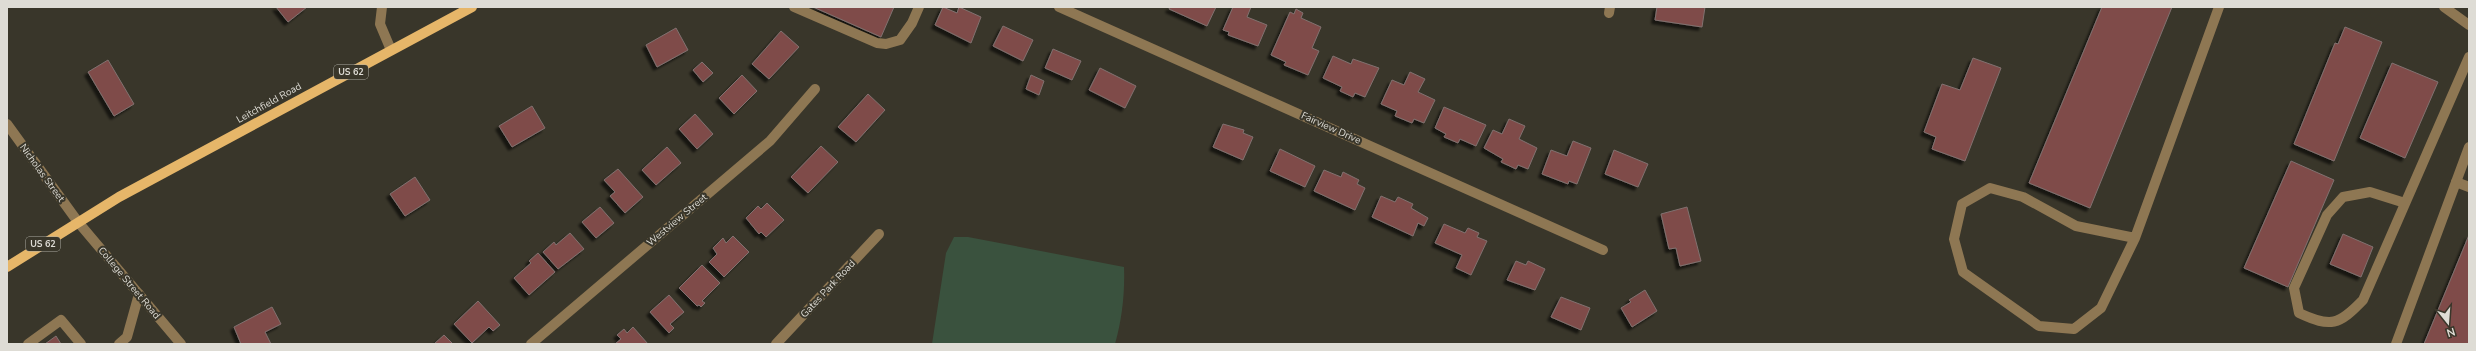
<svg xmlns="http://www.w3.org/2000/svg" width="2476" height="351" viewBox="0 0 2476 351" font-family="'Nunito Sans',sans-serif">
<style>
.green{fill:#3a523e}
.building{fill:#7f4c48;stroke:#817170;filter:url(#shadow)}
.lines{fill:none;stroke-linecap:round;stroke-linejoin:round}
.minor{stroke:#8e7753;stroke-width:10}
.major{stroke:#e6b669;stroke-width:10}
.labels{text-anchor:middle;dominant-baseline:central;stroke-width:4;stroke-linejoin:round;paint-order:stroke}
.shield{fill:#39362a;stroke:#acaaa2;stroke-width:1}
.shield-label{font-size:9px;font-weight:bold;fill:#dedcd5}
.street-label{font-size:10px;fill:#dedcd5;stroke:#39362a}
</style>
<defs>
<filter id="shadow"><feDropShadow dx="-3.5" dy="3.5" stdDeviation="1" flood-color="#0009"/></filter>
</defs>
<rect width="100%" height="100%" fill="#39362a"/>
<!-- green -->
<path class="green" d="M954 237H968L1124 267C1125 293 1122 319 1115 344H932L946 253Z"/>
<!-- building -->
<g class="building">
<path d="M276 7H307L288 22Z"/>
<path d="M813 7H894L881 37Z"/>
<path d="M943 7 957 13 959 7 981 17 971 43 935 25Z"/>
<path d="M1170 7H1216L1207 26 1169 9Z"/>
<path d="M1233 7H1251L1247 17 1267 25 1258 46 1228 35 1229 32 1223 30Z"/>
<path d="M1657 7H1705L1702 27 1655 20Z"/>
<path d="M2102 7H2172L2090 208 2029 183Z"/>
<path d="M1296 9 1303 13 1301 18 1321 27 1312 48 1319 51 1308 75 1284 65 1286 62 1271 55 1290 12 1294 14Z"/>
<path d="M1003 26 1033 40 1023 61 993 46Z"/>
<path d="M2345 27 2382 42 2334 161 2294 144 2335 43 2338 44Z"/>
<path d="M676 28 688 50 657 67 646 45Z"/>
<path d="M781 31 799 47 769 79 752 64Z"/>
<path d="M1053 49 1081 61 1072 80 1045 68Z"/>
<path d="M1333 56 1351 64 1353 59 1379 68 1365 97 1355 93 1353 97 1340 91 1342 87 1323 78Z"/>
<path d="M1973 58 2001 68 1965 161 1932 149 1936 137 1924 132 1942 84 1960 90Z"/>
<path d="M108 60 134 104 114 116 88 72Z"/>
<path d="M702 62 713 73 703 82 693 70Z"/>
<path d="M2392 63 2438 82 2405 158 2360 138Z"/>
<path d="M1100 68 1136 86 1125 108 1089 90Z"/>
<path d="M1410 72 1425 79 1418 92 1435 100 1424 123 1414 119 1412 123 1395 116 1397 111 1381 104 1392 80 1404 85Z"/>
<path d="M742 75 757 91 734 114 719 98Z"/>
<path d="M1031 75 1044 81 1039 95 1026 89Z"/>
<path d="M868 94 885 110 856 142 838 127Z"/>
<path d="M532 106 545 128 512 147 499 126Z"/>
<path d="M1444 107 1486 125 1476 146 1460 139 1458 143 1444 137 1446 134 1435 128Z"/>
<path d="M695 114 713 134 697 149 679 129Z"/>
<path d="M1509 119 1525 126 1519 139 1537 148 1528 169 1518 165 1516 169 1501 162 1503 159 1484 148 1493 130 1502 134Z"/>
<path d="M1223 124 1244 130 1243 133 1253 137 1243 160 1213 147Z"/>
<path d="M1573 141 1591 148 1577 184 1569 181 1568 184 1542 174 1551 150 1567 156Z"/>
<path d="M821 146 838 162 808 193 791 177Z"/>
<path d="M667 147 681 163 656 185 642 170Z"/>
<path d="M1280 149 1315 166 1305 187 1270 171Z"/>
<path d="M1614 150 1648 164 1638 187 1605 174Z"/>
<path d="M2291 161 2334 180 2288 287 2244 268Z"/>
<path d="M618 169 643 197 625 213 610 196 615 192 604 180Z"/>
<path d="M1324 170 1341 177 1343 172 1359 180 1357 184 1365 188 1355 210 1314 191Z"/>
<path d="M415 177 430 200 405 216 390 194Z"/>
<path d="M1381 196 1395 202 1398 197 1413 204 1411 208 1428 218 1424 226 1418 223 1413 236 1372 217Z"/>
<path d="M767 203 784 220 766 237 761 232 759 234 746 218 758 206 761 209Z"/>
<path d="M600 207 614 223 596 238 582 222Z"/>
<path d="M1687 207 1701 261 1680 266 1676 248 1669 249 1661 214Z"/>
<path d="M1444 224 1465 233 1468 228 1479 233 1477 237 1487 241 1471 275 1456 268 1462 255 1435 243Z"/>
<path d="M570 233 584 249 558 269 543 252 554 242 556 245Z"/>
<path d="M2343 234 2373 247 2361 277 2330 264Z"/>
<path d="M2469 235V344H2424Z"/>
<path d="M733 236 749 252 724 277 709 262 717 254 713 248 723 238 726 243Z"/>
<path d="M538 253 555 272 529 295 514 278 531 263 529 261Z"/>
<path d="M1516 261 1526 265 1528 261 1545 269 1535 290 1507 280Z"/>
<path d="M702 265 720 283 702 301 705 303 701 307 699 305 697 306 679 288Z"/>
<path d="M1645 290 1657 311 1632 327 1621 308 1631 302 1629 300Z"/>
<path d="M669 295 684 312 670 324 674 328 669 333 650 312Z"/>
<path d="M1561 297 1590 308 1581 330 1551 317Z"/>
<path d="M478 301 500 325 493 331 489 327 472 343 454 324Z"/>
<path d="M272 307 281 324 265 332 271 344H241L234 327Z"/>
<path d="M633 327 648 344H615L621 339 617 335 624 329 627 333Z"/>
<path d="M444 335 453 344H434Z"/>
<path d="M56 336 61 344H45Z"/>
</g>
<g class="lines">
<!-- minor -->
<g class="minor">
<path d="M382 7 380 24 391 50"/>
<path d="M794 7 877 43 886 44 900 40 912 23 919 7"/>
<path d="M1059 7 1603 250"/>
<path d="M2444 7 2469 25"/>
<path d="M1609 13 1610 7"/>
<path d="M7 124 78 222 181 344"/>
<path d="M2456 182 2469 187"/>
<path d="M2405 203 2370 192 2343 197 2327 215 2294 288 2299 313C2331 328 2339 325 2363 300L2469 57"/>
<path d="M2135 238 2076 226 2023 197 1990 188 1962 204 1954 239 1963 272 2039 326 2074 329 2101 308 2135 238 2219 7"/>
<path d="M28 344 61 320 81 344"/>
<path d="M119 344 127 337 139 294"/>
<path d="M531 344 770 141 815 89"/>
<path d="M776 344 879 234"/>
<path d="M2396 344 2469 147"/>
</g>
<!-- major -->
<path class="major" d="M7 267 119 197 472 7"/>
</g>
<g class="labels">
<!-- shield labels -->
<g class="shield">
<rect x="334" y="65" width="34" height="14" rx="3"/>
<rect x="26" y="237" width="34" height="14" rx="3"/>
</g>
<g class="shield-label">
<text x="351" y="72">US 62</text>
<text x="43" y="244">US 62</text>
</g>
<!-- street labels -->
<g class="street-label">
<text transform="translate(269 103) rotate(-29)">Leitchfield Road</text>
<text transform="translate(1331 128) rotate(24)">Fairview Drive</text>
<text transform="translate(42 173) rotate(54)">Nicholas Street</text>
<text transform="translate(677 220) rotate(-40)">Westview Street</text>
<text transform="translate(129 283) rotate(50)">College Street Road</text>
<text transform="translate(828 289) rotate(-47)">Gates Park Road</text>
</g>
</g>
<!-- border -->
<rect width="2476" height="351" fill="none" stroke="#dedcd5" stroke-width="16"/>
<!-- north arrow -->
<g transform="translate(2448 323) rotate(163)" stroke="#39362a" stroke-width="3" paint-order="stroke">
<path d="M0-3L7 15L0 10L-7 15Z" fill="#dedcd5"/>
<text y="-6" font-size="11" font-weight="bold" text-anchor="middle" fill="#dedcd5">N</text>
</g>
</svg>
